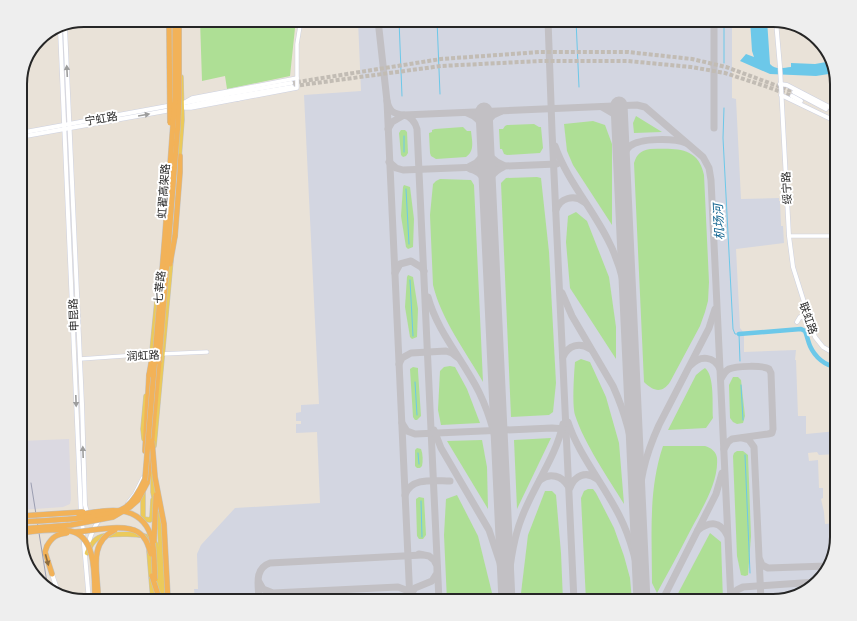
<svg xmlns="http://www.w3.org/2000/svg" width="857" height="621" viewBox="0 0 857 621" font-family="Barlow,'Noto Sans SC',sans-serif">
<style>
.industrial{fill:#dbd9e1}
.airport{fill:#d3d6e1}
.green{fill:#aedf95}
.water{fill:#6cc8e9}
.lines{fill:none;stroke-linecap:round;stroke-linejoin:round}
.stream{stroke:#6cc8e9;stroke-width:1}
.river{stroke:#6cc8e9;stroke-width:4.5}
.taxiway{stroke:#c2c0c4;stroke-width:7}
.runway{stroke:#c2c0c4;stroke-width:17}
.secondary-tunnel{stroke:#c2bcb4;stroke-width:4;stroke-dasharray:4 2;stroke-linecap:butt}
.tertiary-casing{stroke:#cdd1e0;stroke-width:4.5}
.secondary-casing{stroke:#cdd1e0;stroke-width:5}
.primary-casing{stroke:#c2c2c2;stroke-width:5.5}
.trunk-casing{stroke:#c2c2c2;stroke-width:6}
.tertiary{stroke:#fff;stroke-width:3.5}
.secondary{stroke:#fff;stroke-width:4}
.primary{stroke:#ebca5b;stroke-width:4.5}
.trunk{stroke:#f2b258;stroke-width:5}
.rail{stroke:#9b9eb1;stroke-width:1}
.trunk-bridge-casing{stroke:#c2c2c2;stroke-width:6;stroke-linecap:butt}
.trunk-bridge{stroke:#f2b258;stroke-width:5}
.oneway{fill:#9d9d9d}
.oneway2{fill:#8c6c3f}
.labels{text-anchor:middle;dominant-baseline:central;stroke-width:4;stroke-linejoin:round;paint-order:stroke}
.street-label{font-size:11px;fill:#262626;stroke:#fff}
.water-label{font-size:12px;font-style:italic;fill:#116490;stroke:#fff}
.rim{fill:none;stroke:#262626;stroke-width:2}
</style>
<rect width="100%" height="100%" fill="#e9e2d8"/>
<!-- industrial -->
<path class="industrial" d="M69 439 71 499 70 504 63 507 20 510V441Z"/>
<!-- airport -->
<path class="airport" d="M358 20H732V98L736 99 741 199 779 198V201H780L781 226H783L784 243 736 249 740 328 744 333V352L796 350 795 360H796L798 416H806V434L837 431V454L819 455 817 452 808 453 809 461 818 460 819 488H823V498L821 499 824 512 825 524 837 523V538L824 576 802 594 773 601H195L194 589H198L197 554 201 545 235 508 320 503 317 432 296 433V424H301V421H296V413L301 412V405L319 404 304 95 361 91Z"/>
<!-- green -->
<g class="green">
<path d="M200 20H297L295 28 290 76 227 89 225 76 202 81Z"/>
<path d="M636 116 662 132 634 133 633 123Z"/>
<path d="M593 121 605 125 612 144V225L573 165 567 151 564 124Z"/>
<path d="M534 124 539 127H541L543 148 540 153 507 155 504 154 502 149H500L499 129H503L505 126 507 125Z"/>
<path d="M463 127 467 131H471C472 141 475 151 466 157L436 159 431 156 430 153 429 133 432 132V130L435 129Z"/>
<path d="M401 130H405L407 132 408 153 406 156 403 157 401 155 399 133Z"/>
<path d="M650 149C673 149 698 145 704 175L709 282 708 301 705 312 700 326 670 382C662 394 653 391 644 382L634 163C637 154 640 151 650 149Z"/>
<path d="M537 177 541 178 549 252 556 383 553 412 549 415 511 417 501 183 506 178Z"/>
<path d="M440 179 471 180 474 185 483 382C466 352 441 319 433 285L430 215 433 184 436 181Z"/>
<path d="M404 185 410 187 414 219 413 247 408 249 406 247 401 216 403 187Z"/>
<path d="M576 212 587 221 609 277 616 327V359L570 288 566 242 568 216Z"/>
<path d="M408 275 413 277 418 309 417 337 412 339 410 337 405 307 407 277Z"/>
<path d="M581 359 590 362 606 397 619 443 624 504C608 478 584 443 575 415 572 404 574 374 575 362Z"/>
<path d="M450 366 455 367 467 389 480 423 441 425 438 410 440 371 444 367Z"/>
<path d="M413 367 418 368V371L421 416 417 420H415L413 417 410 369Z"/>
<path d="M705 368C715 376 712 406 713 418L706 428 668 430 696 375 702 370Z"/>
<path d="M733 377H738L741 380 745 416 743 423 737 424 733 422 730 418 729 385Z"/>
<path d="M551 438 517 509 514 440Z"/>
<path d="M482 440 487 467 488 509 447 441Z"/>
<path d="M663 446H705C711 448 716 451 717 458 719 484 699 513 688 535 678 555 667 574 657 593L652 583C652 537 648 490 663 446Z"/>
<path d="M417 448 421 449C423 454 423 461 422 466L420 468H417L415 466V450Z"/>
<path d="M737 451H743L748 455 751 536 748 575 745 576 741 575 737 556 733 456 734 453Z"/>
<path d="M588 489H593L596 493 614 528 624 556 630 578 632 601H586L581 498 584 491Z"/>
<path d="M545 491H552L556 495 561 553 563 601H522L521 593 528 535Z"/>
<path d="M457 495 478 536 492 593V601H447L444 535 446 499Z"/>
<path d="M419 497 424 498 426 535 423 539H419L417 536 416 502V499Z"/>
<path d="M710 533 721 542 723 601H674Z"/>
</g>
<!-- water -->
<path class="water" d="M750 20H767L770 64C775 70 783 68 791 67V63L815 64 832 61 835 73 816 76 770 74 740 61 746 54 754 57 752 51Z"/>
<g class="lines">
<!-- stream -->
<g class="stream">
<path d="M399 20 402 96"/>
<path d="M437 20 440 94"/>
<path d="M576 20 579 87"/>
<path d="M724 63V20"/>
<path d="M724 108 723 138 733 329 735 334H739L740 361"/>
<path d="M404 136V152"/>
<path d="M406 189 409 244"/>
<path d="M410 280 413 336"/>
<path d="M415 382 417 415"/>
<path d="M741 385 743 420"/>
<path d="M418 453 419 464"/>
<path d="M745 455 750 573"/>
<path d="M421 501 422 537"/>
</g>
<!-- river -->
<path class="river" d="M739 334 801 329 805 331C807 336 808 341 810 346 815 357 825 366 837 367"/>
<!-- taxiway -->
<g class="taxiway">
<path d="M378 20 387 101 410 601"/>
<path d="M548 20 552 131 574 601"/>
<path d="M387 101C389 111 393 114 404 115L637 105 645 107 703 157 709 168 711 180 731 601"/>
<path d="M602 107 614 114 620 125"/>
<path d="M467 113C476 116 482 122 485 132"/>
<path d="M714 128V20"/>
<path d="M388 129 392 122 404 115C411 117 415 121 417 129L439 601"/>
<path d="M485 132C486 122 490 115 500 112"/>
<path d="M485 145C487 155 493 161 503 165"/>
<path d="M555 146C567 180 592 208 608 240 620 263 626 288 629 314"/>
<path d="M389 162 396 168 403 170 557 164"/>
<path d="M622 163C623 156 625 150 630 146 640 138 674 138 686 143"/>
<path d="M470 166C479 163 484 155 485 145"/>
<path d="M470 169C480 171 485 178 487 188"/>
<path d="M488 190C488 178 493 172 503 167"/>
<path d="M556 210C560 198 574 194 584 202"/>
<path d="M395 273 400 264 411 261 421 267 424 271"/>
<path d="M562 293 572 316 613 386C626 415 631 437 636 468"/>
<path d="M428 297C437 331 463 360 479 392 491 417 498 444 501 472"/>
<path d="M563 357C568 345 580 342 590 349"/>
<path d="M399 364 402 358 411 353 446 351 452 353 457 357"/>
<path d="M691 365C700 355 714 356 720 369"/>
<path d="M721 379C723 375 725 371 729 369 736 366 763 365 769 369L771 373 773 429 772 433 768 434 732 439 728 442 724 449"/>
<path d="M568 422C578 454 605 486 620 517 632 541 638 567 642 594"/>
<path d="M402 423 407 431 415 434 552 428 566 429"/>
<path d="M434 430 441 448 489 530 500 563 507 599"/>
<path d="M742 438 749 440 754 447 761 601"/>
<path d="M540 480C550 472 562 476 568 486"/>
<path d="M570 488C574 476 586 470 597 479"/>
<path d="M405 495C411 477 434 481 450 481"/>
<path d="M638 518C639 482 644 458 659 425L709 328 715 309"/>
<path d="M698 530C710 521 720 521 727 535"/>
<path d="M760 560 762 565 768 568 827 566"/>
<path d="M259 582 263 589 273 593 398 587 406 590 409 596"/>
<path d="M508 587C510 563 513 539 522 517 534 485 556 457 563 424"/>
<path d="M410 596 415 588 432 581 437 573V566L434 560 429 556 419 554"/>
<path d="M731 599 737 590 743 587 816 582"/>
<path d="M259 601C259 587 253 569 270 563L422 555"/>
<path d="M662 601 716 494 722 473"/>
</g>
<!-- runway -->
<g class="runway">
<path d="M619 105 642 601"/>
<path d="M484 111 507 601"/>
</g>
<!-- secondary-tunnel -->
<g class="secondary-tunnel">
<path d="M291 83 441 59 540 52H628L692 59 726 67 794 92"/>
<path d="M294 86 441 66 540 61H628L691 67 725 73 768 87 792 96"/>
</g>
<defs>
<g id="tertiary">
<path d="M185 102 192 98 297 78"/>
<path d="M185 108H191L297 88V44L301 20"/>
<path d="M789 236H837"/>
<path d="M161 354 207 352"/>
<path d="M80 359 152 354"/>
</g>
<g id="secondary">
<path d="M776 21 780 67 789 236 793 267 815 337 823 347 837 355"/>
<path d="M65 27 82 404 85 505 87 512 90 514"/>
<path d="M60 29 81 514"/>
<path d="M780 84 787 85 837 111"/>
<path d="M794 92 826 109"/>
<path d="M781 95 837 122"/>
<path d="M792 96 801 101"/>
<path d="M229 99H238"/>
<path d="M179 104 228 94 291 83"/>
<path d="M180 108 220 99 292 87"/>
<path d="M20 133 173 105"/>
<path d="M20 137 171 110"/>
<path d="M797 322 800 317H803L808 321"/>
<path d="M128 503 135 494 143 478"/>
<path d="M82 521 89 601"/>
<path d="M88 546C90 536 94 526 101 518"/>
<path d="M52 574 58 592"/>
</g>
<g id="primary">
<path d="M179 159 182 120 181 77"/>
<path d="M151 361 157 300"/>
<path d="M144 439 143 429 146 396"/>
<path d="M154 446 171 260"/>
<path d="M153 473V492L155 502"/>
<path d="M143 490V517L144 519 150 520 152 517 153 500"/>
<path d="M157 513 160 530 163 601"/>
<path d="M149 551 153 601"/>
<path d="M87 553C90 547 92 541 98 538 107 533 148 532 154 541 161 552 159 581 159 593"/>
</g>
<g id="trunk">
<path d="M175 236 180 172V156"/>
<path d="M145 451 149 375"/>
<path d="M147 483 149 472 159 362"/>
<path d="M47 546 45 552 52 574"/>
<path d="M98 593V601"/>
</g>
</defs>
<!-- tertiary casing -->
<use href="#tertiary" class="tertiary-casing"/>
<!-- secondary casing -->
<use href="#secondary" class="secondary-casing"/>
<!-- primary casing -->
<use href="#primary" class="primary-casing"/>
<!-- trunk casing -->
<use href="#trunk" class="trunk-casing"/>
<!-- tertiary -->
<use href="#tertiary" class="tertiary"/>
<!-- secondary -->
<use href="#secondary" class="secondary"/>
<!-- primary -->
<use href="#primary" class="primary"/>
<!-- trunk -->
<use href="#trunk" class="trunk"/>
<!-- rail -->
<path class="rail" d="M31 483 48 589"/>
<defs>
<g id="trunk-bridge">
<path d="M169 20 170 123"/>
<path d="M170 264 175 236"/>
<path d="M159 362 178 123 179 97V20"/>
<path d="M149 375 152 358"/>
<path d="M152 441 155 477 164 524 168 601"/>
<path d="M79 515C106 509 140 503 151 536 155 549 154 565 155 579"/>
<path d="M20 516 83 512"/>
<path d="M20 522C45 520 107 520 126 507 135 500 140 490 145 479L165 235 175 97V20"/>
<path d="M20 529 71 525 113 517 130 507 138 500 147 483"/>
<path d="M75 532C92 531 124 523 138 532 146 537 148 545 151 554"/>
<path d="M20 533C36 531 54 528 70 531 98 536 94 580 95 601"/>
<path d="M154 541 156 495"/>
<path d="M47 546C52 537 57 534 67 533"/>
<path d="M152 576 160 601"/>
<path d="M98 593C97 569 89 542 115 530"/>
</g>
</defs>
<!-- trunk-bridge casing -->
<use href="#trunk-bridge" class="trunk-bridge-casing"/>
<!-- trunk-bridge -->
<use href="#trunk-bridge" class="trunk-bridge"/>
</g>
<!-- one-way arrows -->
<defs><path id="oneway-solid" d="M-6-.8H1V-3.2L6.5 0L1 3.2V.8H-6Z"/></defs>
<g class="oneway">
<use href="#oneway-solid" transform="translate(67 71) rotate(-93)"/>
<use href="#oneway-solid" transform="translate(144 115) rotate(-10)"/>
<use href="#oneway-solid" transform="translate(76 401) rotate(88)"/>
<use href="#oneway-solid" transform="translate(83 452) rotate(-92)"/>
</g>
<use class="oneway2" href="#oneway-solid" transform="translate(47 560) rotate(75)"/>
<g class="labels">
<!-- street labels -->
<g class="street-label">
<text transform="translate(101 118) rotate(-10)">宁虹路</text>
<text transform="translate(786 188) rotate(-93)">绥宁路</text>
<text transform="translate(163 191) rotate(-86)">虹翟高架路</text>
<text transform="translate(159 287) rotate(-84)">七莘路</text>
<text transform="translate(73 315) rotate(-92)">申昆路</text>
<text transform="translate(809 318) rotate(71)">联虹路</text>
<text transform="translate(143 355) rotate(-3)">润虹路</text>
</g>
<!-- water labels -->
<g class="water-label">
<text transform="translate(718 222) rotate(-93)">机场河</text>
</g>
</g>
<!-- crop -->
<path d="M0 0H857V621H0ZM84 27H773A57 57 0 0 1 830 84V537A57 57 0 0 1 773 594H84A57 57 0 0 1 27 537V84A57 57 0 0 1 84 27Z" fill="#eee" fill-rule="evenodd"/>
<path class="rim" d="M84 27H773A57 57 0 0 1 830 84V537A57 57 0 0 1 773 594H84A57 57 0 0 1 27 537V84A57 57 0 0 1 84 27Z"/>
</svg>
